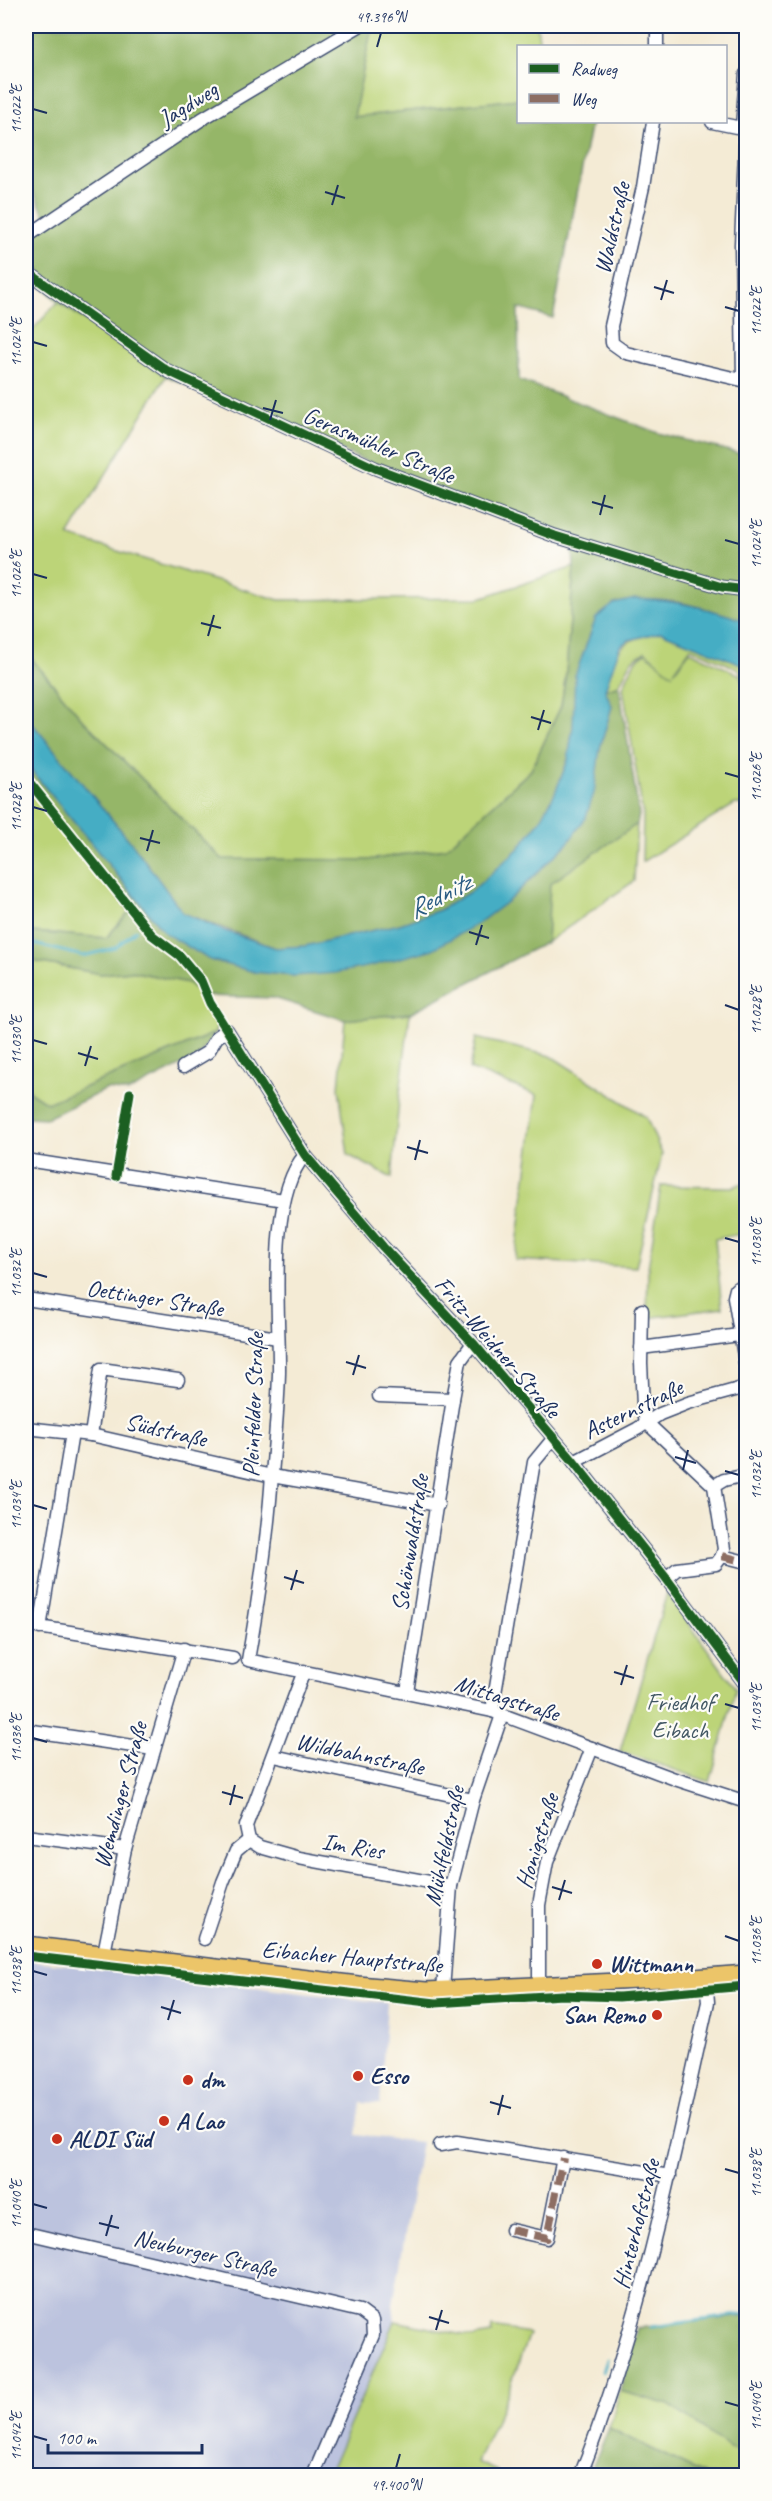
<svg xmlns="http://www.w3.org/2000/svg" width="772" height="2501" viewBox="0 0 772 2501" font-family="Caveat,sans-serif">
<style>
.industrial{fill:#bcc3de}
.green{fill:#bcd478;stroke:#6c826b;stroke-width:1.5}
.forest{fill:#95b668;stroke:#587263;stroke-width:1.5}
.water{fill:#44adc4;stroke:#306e91;stroke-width:1.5}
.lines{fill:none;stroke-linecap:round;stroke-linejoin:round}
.stream{stroke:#44adc4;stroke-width:3}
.minor-casing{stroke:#3c4b70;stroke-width:15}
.major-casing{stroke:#3c4b70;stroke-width:18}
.minor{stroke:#fff;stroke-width:12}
.major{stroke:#ecc569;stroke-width:15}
.quiet{stroke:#8d6e63;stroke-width:8;stroke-dasharray:15 8;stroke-linecap:butt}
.cycleway-casing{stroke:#fdfcf7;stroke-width:13}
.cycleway{stroke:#1b5e20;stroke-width:9}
.ticks{fill:none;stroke:#1b2f5e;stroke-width:2}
.poi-dot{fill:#c8321e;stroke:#fdfcf7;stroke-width:2}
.labels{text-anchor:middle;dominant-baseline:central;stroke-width:4.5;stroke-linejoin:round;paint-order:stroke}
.street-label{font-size:24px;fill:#1b2f5e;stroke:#fdfcf7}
.park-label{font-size:24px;fill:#435864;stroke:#fdfcf7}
.poi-label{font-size:24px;font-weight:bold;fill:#1b2f5e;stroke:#fdfcf7;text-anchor:start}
.water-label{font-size:26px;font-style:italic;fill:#295b82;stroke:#fdfcf7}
.neatline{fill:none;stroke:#1b2f5e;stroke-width:2}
.ticks-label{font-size:15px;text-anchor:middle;fill:#1b2f5e}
</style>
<rect width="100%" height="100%" fill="#fdfcf7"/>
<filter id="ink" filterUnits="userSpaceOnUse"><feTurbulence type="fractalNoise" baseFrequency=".0167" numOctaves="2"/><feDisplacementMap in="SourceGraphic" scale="12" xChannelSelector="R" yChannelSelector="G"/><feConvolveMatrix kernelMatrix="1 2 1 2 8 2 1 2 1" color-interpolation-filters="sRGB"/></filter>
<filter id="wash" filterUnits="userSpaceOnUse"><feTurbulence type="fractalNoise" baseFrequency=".008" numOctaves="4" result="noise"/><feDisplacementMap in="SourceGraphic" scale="24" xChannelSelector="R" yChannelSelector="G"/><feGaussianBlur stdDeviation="1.35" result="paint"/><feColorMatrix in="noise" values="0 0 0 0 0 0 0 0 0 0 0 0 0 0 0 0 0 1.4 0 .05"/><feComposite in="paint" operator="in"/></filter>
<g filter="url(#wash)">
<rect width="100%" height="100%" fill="#f4ebd5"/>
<!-- industrial -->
<path class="industrial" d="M26 1960 387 2003 380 2104 361 2103 356 2135 421 2142 393 2304 395 2321 328 2475 26 2476Z"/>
<!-- green -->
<g class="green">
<path d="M372 26H537L540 46H518V99L353 117Z"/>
<path d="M58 302 166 376 68 536 279 600 480 598 574 567 566 673 561 706 531 770 446 848 368 860 222 859 83 720 26 652V517L31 503 26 469V337Z"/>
<path d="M661 632 746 666V690L739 669 691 648 674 672 690 651 740 675 746 694V805L735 804 642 862 643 815 623 687 635 661 646 653 673 675 645 652 632 660 619 685 605 690C620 647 613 642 661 632Z"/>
<path d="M26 782 130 911 106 938 31 932 26 926Z"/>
<path d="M637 824 634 881 547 942 549 884Z"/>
<path d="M26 956 37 962 101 974 131 971 188 983 203 996 218 1023 215 1033 47 1103 30 1092 26 1081Z"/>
<path d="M410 1013 399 1100 392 1178 348 1155 339 1088 345 1020Z"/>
<path d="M476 1038 551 1056 646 1117 662 1154 636 1267 515 1260 537 1095 470 1069Z"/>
<path d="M746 1182V1233L715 1239 722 1308 647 1318 648 1268 661 1186 732 1187Z"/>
<path d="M667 1593 736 1689 710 1782 620 1751Z"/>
<path d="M395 2321 474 2337 491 2334 492 2327 529 2333 507 2396 477 2462 497 2471 495 2475H328Z"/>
<path d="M620 2391 669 2404 730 2448 746 2453V2475H705L609 2428Z"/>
</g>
<!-- forest -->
<g class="forest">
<path d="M26 26H372L354 117 518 99V122H591L553 318 518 308 519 380 658 433 746 455V621C703 607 661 592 614 604L573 726 568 760 555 793 540 821 518 849 473 890 440 910 400 924 305 946 276 948 183 913 134 846 26 716V652L83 720 222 859 368 860 446 848 531 770 561 706 566 673 574 567 572 538 371 463 166 376 58 302 26 270V237L47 220 29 183 26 185Z"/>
<path d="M619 685 639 815 637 824 550 884 547 942 410 1013 345 1020 274 998 203 996 188 983 131 971 101 974 37 962 26 956V926L31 932 106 938 130 911 26 782V764L165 933 210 960 255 972 293 976 477 924 508 901 567 844 600 748 612 706 605 690Z"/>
<path d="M215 1033 198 1057 128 1092 107 1089 47 1118 26 1117V1081L30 1092 47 1103Z"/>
<path d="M746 2316V2453L730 2448 669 2405 620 2391 637 2328Z"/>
<path d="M609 2428 705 2475H589Z"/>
</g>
<!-- water -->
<path class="water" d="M635 599C677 600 707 608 746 621V666L661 632 629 640 620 646 605 690 612 706 600 748 594 793 585 819 567 844 508 901 477 924 433 949 371 966 335 973 293 976 255 972 210 960 165 933 26 764V716L134 846 183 913 225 931 276 948 305 946 400 924 440 910 473 890 518 849 540 821 555 793 568 760 573 726 575 676 596 618 614 604Z"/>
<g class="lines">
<!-- stream -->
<g class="stream">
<path d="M26 942 83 956 115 948 136 930"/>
<path d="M651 2327 746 2314"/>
<path d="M603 2372 607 2360"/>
</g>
</g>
</g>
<g filter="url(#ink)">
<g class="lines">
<defs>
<g id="minor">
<path d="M657 46V26"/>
<path d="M653 122 643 187 611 326 612 343 626 353 746 381"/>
<path d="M712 122 746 129"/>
<path d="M742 128 746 74"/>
<path d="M26 237 202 119 359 26"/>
<path d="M26 271 166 370 375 468 555 536 722 587 746 590"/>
<path d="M743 380 741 244 746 129"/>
<path d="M183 1067 208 1052 217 1037 227 1030 305 1155 383 1247 473 1343 574 1462 666 1578 746 1685"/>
<path d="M305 1155C266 1198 280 1318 279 1373 278 1407 275 1441 272 1474 268 1538 259 1597 248 1660L492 1711 675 1779 746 1802"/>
<path d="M26 1160 284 1200"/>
<path d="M746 1283 736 1289 734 1297 746 1368"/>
<path d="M26 1299 278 1338"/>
<path d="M642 1310 641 1363 643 1406 646 1422 714 1486 724 1549 722 1556"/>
<path d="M641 1348 739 1335"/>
<path d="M379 1396 453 1399"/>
<path d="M26 1428 91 1435 272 1476 438 1505"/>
<path d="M91 1435 101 1369 178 1380"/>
<path d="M574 1462 637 1429 660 1414 688 1403 746 1387"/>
<path d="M714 1486 724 1480 746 1475"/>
<path d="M722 1556 746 1562"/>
<path d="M666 1578 677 1569 716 1564 722 1556"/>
<path d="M26 1625 233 1658"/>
<path d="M40 1628 72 1433"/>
<path d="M304 1671 246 1826 249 1840 260 1847 299 1858 451 1886"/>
<path d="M407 1692 453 1399 460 1361 473 1343"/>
<path d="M492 1711 534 1462 553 1439"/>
<path d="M26 1730 153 1749"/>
<path d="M274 1756 473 1800"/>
<path d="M26 1836 125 1849"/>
<path d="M204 1939 223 1882 236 1851 249 1840"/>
<path d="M104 1953 125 1849 184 1649"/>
<path d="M539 1985V1905L547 1862 592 1748"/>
<path d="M443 1990 451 1886 473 1800 502 1715"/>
<path d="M440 2145 457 2142 670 2176"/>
<path d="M511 2230 547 2238 563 2158"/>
<path d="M26 2233 360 2311 372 2320 373 2335 313 2476"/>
<path d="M580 2476C641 2323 672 2162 708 2002L706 1977"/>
</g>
<path id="major" d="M26 1944 358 1984 426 1990 681 1978 746 1973"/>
</defs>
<!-- minor casing -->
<use href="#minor" class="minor-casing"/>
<!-- major casing -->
<use href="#major" class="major-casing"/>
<!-- minor -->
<use href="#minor" class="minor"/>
<!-- major -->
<use href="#major" class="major"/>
<!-- quiet -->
<g class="quiet">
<path d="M722 1556 746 1562"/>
<path d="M511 2230 547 2238 563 2158"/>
</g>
<defs>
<g id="cycleway">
<path d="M26 271 166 370 375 468 555 536 722 587 746 590"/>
<path d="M26 778 152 935 180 956 201 981 210 1003 305 1155 383 1247 473 1343 574 1462 666 1578 746 1685"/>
<path d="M116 1176 130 1093"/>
<path d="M26 1956 436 2003 562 1995 619 1997 746 1986"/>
</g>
</defs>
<!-- cycleway casing -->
<use href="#cycleway" class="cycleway-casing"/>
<!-- cycleway -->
<use href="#cycleway" class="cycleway"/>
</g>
</g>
<!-- ticks -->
<path class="ticks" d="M377 47 381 33M33 109 47 113M325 192 345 198M332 205 338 185M654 287 674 293M661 300 667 280M725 307 739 311M33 342 47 346M263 408 283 413M270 420 276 400M592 502 613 508M600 515 605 495M725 540 739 544M33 574 47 578M201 623 221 628M208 636 214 615M531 717 551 723M538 730 544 710M725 773 739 777M33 807 47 811M140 838 160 843M147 851 153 830M469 932 489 938M476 945 482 925M725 1005 739 1010M33 1040 47 1044M78 1053 98 1059M85 1066 91 1046M407 1147 428 1153M415 1160 420 1140M725 1238 739 1242M33 1273 47 1277M346 1362 366 1368M353 1375 359 1355M675 1457 696 1463M683 1470 688 1450M725 1471 739 1475M33 1505 47 1509M284 1577 304 1583M291 1590 297 1570M614 1672 634 1678M621 1685 627 1665M725 1704 739 1708M33 1738 47 1742M222 1792 243 1798M230 1805 235 1785M552 1887 572 1893M559 1900 565 1880M725 1936 739 1941M33 1971 47 1975M161 2007 181 2013M168 2020 174 2000M490 2102 511 2108M498 2115 503 2095M725 2169 739 2173M33 2204 47 2208M99 2223 119 2228M106 2236 112 2215M429 2317 449 2323M436 2330 442 2310M725 2402 739 2406M33 2436 47 2440M396 2468 400 2454"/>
<!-- markers -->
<g class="poi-dot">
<circle cx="597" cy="1964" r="6"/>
<circle cx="657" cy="2015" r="6"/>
<circle cx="358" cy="2076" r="6"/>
<circle cx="188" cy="2080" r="6"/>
<circle cx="164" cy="2121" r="6"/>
<circle cx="57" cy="2139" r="6"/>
</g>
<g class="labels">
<!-- street labels -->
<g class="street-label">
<text transform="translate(188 104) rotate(-32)">Jagdweg</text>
<text transform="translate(612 228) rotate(-77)">Waldstraße</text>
<text transform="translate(379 445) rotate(23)">Gerasmühler Straße</text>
<text transform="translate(155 1298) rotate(9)">Oettinger Straße</text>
<text transform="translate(498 1347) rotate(49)">Fritz-Weidner-Straße</text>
<text transform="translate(253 1405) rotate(-88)">Pleinfelder Straße</text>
<text transform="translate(633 1409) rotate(-26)">Asternstraße</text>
<text transform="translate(166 1430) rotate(13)">Südstraße</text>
<text transform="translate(410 1543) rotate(-81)">Schönwaldstraße</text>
<text transform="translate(507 1698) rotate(17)">Mittagstraße</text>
<text transform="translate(360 1754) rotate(12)">Wildbahnstraße</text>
<text transform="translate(120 1795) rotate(-75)">Wemdinger Straße</text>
<text transform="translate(537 1841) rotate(-73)">Honigstraße</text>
<text transform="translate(353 1846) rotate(10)">Im Ries</text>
<text transform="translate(444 1846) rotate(-78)">Mühlfeldstraße</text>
<text transform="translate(352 1957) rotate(5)">Eibacher Hauptstraße</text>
<text transform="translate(636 2224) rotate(-76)">Hinterhofstraße</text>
<text transform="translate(205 2253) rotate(13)">Neuburger Straße</text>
</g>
<!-- park labels -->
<g class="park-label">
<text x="680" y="1702">Friedhof<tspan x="680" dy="28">Eibach</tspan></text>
</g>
<!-- poi labels -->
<g class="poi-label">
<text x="609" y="1964">Wittmann</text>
<text x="645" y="2015" text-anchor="end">San Remo</text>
<text x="370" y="2076">Esso</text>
<text x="200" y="2080">dm</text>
<text x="176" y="2121">A Lao</text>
<text x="69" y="2139">ALDI Süd</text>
</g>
<!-- water labels -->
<g class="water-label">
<text transform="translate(439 896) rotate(-28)">Rednitz</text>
</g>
</g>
<!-- margin -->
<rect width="772" height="2501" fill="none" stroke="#fdfcf7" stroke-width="66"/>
<!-- legend -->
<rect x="517" y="45" width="210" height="78" fill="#fdfcf7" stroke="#a3aaba" stroke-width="1.5"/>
<rect x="529" y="64" width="30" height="9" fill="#1b5e20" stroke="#a3aaba" stroke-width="1.5"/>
<text x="571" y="75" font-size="18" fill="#1b2f5e">Radweg</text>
<rect x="529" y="94" width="30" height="9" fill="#8d6e63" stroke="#a3aaba" stroke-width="1.5"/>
<text x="571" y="105" font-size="18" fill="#1b2f5e">Weg</text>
<!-- scale -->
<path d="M48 2444v9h154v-9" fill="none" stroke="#1b2f5e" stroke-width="3"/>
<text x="57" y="2444" font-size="18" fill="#1b2f5e" stroke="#fdfcf7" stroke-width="4.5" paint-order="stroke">100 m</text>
<rect x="33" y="33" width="706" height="2435" class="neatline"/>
<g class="ticks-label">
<text x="381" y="22">49.396°N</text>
<text transform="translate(16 109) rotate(-90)" y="5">11.022°E</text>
<text transform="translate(756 311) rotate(-90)" y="5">11.022°E</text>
<text transform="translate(16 342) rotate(-90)" y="5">11.024°E</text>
<text transform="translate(756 544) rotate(-90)" y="5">11.024°E</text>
<text transform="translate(16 574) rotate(-90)" y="5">11.026°E</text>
<text transform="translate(756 777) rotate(-90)" y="5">11.026°E</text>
<text transform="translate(16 807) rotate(-90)" y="5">11.028°E</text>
<text transform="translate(756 1010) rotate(-90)" y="5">11.028°E</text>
<text transform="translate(16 1040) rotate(-90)" y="5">11.030°E</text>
<text transform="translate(756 1242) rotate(-90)" y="5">11.030°E</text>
<text transform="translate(16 1273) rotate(-90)" y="5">11.032°E</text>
<text transform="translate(756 1475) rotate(-90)" y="5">11.032°E</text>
<text transform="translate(16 1505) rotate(-90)" y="5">11.034°E</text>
<text transform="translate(756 1708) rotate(-90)" y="5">11.034°E</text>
<text transform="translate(16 1738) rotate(-90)" y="5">11.036°E</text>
<text transform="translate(756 1941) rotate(-90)" y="5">11.036°E</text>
<text transform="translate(16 1971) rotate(-90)" y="5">11.038°E</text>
<text transform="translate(756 2173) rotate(-90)" y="5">11.038°E</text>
<text transform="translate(16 2204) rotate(-90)" y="5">11.040°E</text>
<text transform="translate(756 2406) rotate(-90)" y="5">11.040°E</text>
<text transform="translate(16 2436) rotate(-90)" y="5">11.042°E</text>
<text x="396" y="2490">49.400°N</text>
</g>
</svg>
